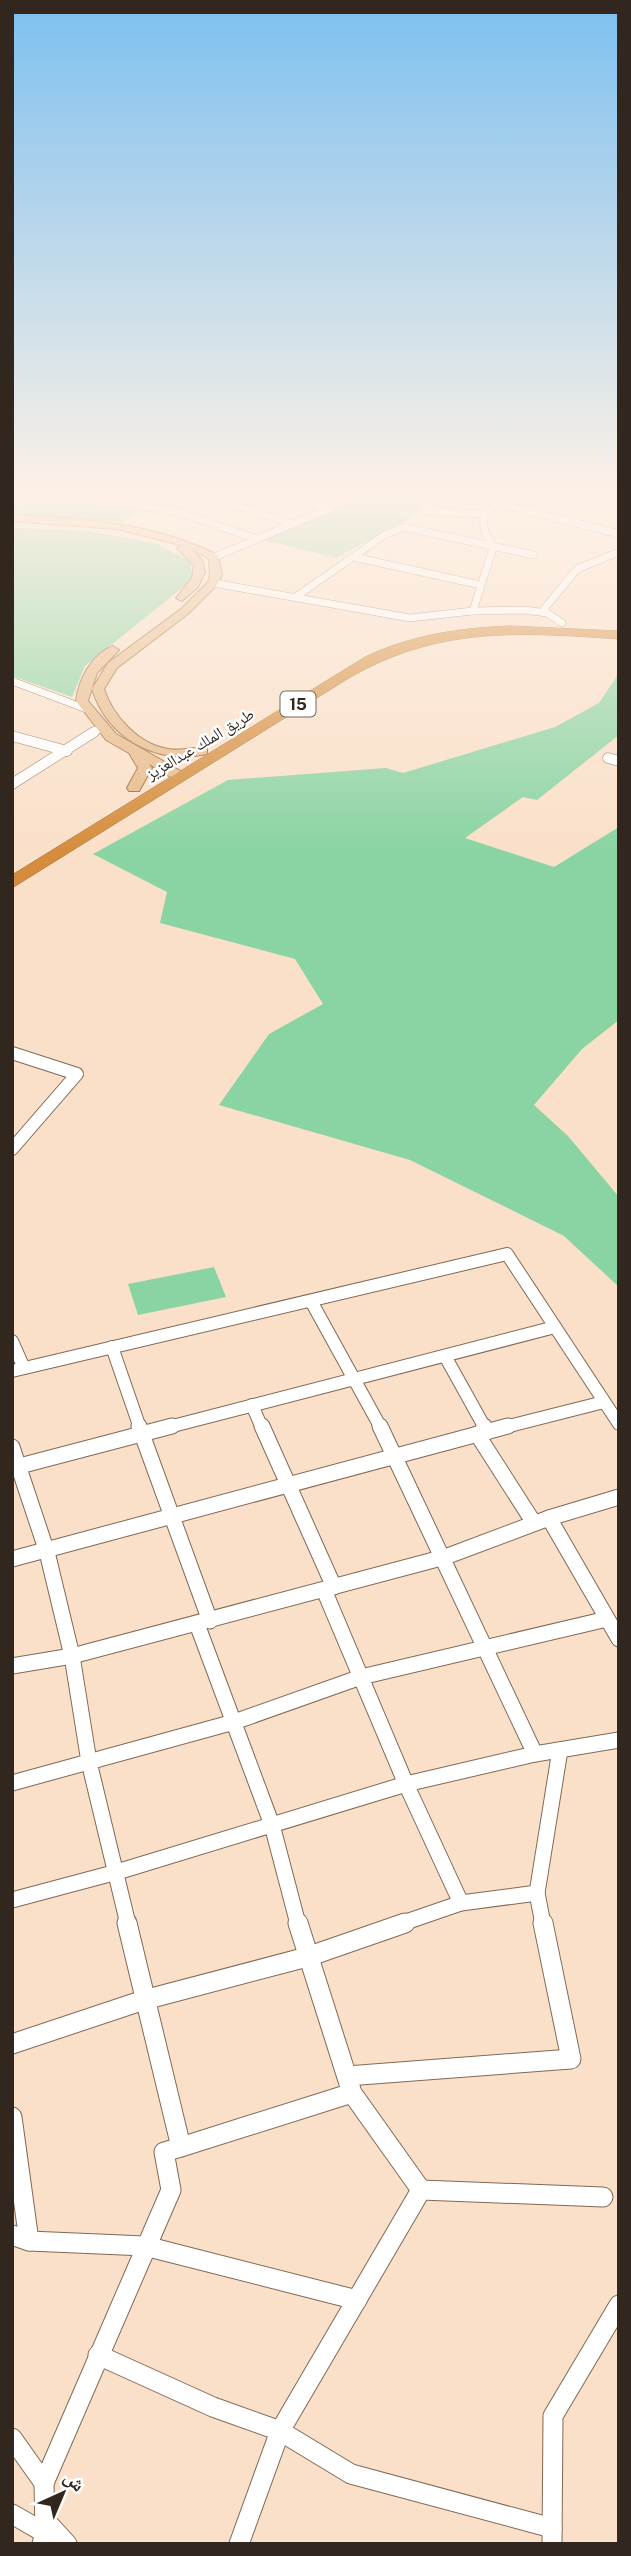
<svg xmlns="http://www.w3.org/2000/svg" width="631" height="2556" viewBox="0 0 631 2556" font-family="'Public Sans','Noto Naskh Arabic',sans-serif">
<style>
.green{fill:#8ad4a3}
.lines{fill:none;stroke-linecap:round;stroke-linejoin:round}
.street-far4-casing{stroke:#806955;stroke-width:8}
.street-far3-casing{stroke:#806955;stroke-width:11}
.street-far2-casing{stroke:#806955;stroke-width:14}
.street-far1-casing{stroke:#806955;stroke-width:17}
.street-casing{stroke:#806955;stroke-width:21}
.primary-casing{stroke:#9c6932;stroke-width:2}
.highway-casing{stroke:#9c6932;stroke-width:1}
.street-far4{stroke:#fff;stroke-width:7}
.street-far3{stroke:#fff;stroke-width:10}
.street-far2{stroke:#fff;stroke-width:12}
.street-far1{stroke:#fff;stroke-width:15}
.street{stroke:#fff;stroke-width:19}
.primary{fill:#e6bb8b;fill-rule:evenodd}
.highway{fill:#d58d3d;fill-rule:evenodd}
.labels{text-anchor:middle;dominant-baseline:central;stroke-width:5;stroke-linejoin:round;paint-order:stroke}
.shield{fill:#fff;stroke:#6f6862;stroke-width:2}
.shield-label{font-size:16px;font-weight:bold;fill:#31271e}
.far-street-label{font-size:16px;fill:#31271e;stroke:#fff}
</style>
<rect width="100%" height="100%" fill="#fae0c9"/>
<!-- green -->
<g class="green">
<path d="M364 493H427L415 515 336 558 265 540 338 508Z"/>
<path d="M31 499 146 509 121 522 12 515V509Z"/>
<path d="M12 528 88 531 155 543 191 562 192 580 85 666 72 697 12 676Z"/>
<path d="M619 673V735L537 800 523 797 465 838 554 867 619 827V1020L582 1049 534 1105 568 1136 619 1197V1287L564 1236 410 1160 219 1105 269 1034 323 1004 295 959 160 923 167 892 93 854 228 780 386 768 403 773 555 727 599 703Z"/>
<path d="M214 1267 226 1297 138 1315 128 1284Z"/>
</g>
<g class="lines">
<defs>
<g id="street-far4">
<path d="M142 493 135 505 178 512 257 539"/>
<path d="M185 493 224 501 292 524"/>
<path d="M434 493 425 511 484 514"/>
<path d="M612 493 619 495"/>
<path d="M12 502 32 493"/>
<path d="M494 502 619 534"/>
<path d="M214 557 329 509 285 493"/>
<path d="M353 557 481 585"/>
<path d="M213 583 410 618 473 611 524 610 547 613 544 609 577 569 619 552"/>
<path d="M297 596 383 536 403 527 534 555"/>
<path d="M473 611 493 548C476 518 483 515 506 493"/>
<path d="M547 613 562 623"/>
<path d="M12 681 89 710"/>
<path d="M91 734 102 727"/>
</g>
<g id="street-far3">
<path d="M12 736 67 751"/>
<path d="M608 758 619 761"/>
<path d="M12 784 94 732"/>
</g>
<g id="street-far2">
<path d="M12 1053 77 1074 12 1149"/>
<path d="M311 1301 381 1428"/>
<path d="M12 1341 24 1368"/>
<path d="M112 1347 140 1428"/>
<path d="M445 1356 485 1428"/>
<path d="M12 1371 507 1254 619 1424"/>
<path d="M252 1405 262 1428"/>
<path d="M165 1428 555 1327"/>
<path d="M501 1428 604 1402"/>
</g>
<g id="street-far1">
<path d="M139 1426 210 1621"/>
<path d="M262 1426 334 1587"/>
<path d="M484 1426 487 1432"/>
<path d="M477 1434 534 1523"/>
<path d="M12 1447 47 1552 72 1656 89 1762 128 1924"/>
<path d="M12 1468 172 1426"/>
<path d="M549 1518 619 1639"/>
<path d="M12 1559 508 1426"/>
<path d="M324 1590 406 1784 461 1903"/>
<path d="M197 1624 272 1825 298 1924"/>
<path d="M12 1666 72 1656 445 1557 549 1518 619 1497"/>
<path d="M535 1754 619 1740"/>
<path d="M12 1783 234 1722 361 1677 607 1619"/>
<path d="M12 1900 117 1872 406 1784 535 1754 380 1426"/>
<path d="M400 1924 461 1903 537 1893"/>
<path d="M543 1924 537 1893 560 1750"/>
</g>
<g id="street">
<path d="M298 1923 352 2093 421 2190"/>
<path d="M12 2044 144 2000 307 1957 405 1923"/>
<path d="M347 2076 571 2059 543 1923"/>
<path d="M12 2117 29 2241"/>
<path d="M181 2147 352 2093"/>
<path d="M12 2235 29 2241 145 2246 357 2300"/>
<path d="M98 2355 213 2407 280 2431 351 2474 552 2528"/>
<path d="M12 2438 44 2483 171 2190 164 2152 181 2147 127 1923"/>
<path d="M12 2514 45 2533"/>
<path d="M45 2520 67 2544"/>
<path d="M42 2544 45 2533 44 2483"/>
<path d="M239 2544 280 2431 421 2190 603 2197"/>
<path d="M552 2544 553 2416 619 2305"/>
</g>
<g id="primary">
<path d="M12 515C84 519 152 522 218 555L222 575 217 585 189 613 117 668 104 689C113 716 138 744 168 749 179 751 191 748 202 747L207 748V754C156 765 108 739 92 689L108 663 181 609 208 582 210 575 209 559 193 550 202 560 205 572 198 587 182 601 176 598 192 578 194 566 177 548 181 545 116 529 12 521Z"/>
<path d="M113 646 119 650 97 673 88 701 116 734 184 773V779H174L149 764 152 768 139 791H129L127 788 138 768 129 753 106 740 76 701C79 679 91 655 113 646Z"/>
</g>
<path id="highway" d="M510 626 619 631V639C517 632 435 626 344 681L12 888V875L365 657C411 635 460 628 510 626Z"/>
</defs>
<!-- street-far4 casing -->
<use href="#street-far4" class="street-far4-casing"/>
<!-- street-far3 casing -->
<use href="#street-far3" class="street-far3-casing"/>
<!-- street-far2 casing -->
<use href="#street-far2" class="street-far2-casing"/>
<!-- street-far1 casing -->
<use href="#street-far1" class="street-far1-casing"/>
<!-- street casing -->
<use href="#street" class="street-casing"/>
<!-- primary casing -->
<use href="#primary" class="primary-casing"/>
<!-- highway casing -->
<use href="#highway" class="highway-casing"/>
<!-- street-far4 -->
<use href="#street-far4" class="street-far4"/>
<!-- street-far3 -->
<use href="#street-far3" class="street-far3"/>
<!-- street-far2 -->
<use href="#street-far2" class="street-far2"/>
<!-- street-far1 -->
<use href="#street-far1" class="street-far1"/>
<!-- street -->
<use href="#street" class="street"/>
<!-- primary -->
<use href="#primary" class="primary"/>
<!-- highway -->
<use href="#highway" class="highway"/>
</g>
<!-- sky -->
<linearGradient id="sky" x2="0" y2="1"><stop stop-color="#7dc0f0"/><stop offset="0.58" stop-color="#fdf1e7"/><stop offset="1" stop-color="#fdf1e7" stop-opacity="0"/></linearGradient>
<rect width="631" height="851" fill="url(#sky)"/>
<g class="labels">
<!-- shield labels -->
<rect class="shield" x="280.5" y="691.5" width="35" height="25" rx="5"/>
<g class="shield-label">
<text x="298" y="704">15</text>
</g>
<!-- far-street labels -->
<g class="far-street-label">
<text transform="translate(200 744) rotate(-31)">طريق الملك عبدالعزيز</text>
</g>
</g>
<!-- border -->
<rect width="631" height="2556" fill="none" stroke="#31271e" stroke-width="28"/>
<!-- north arrow -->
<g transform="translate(63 2493) rotate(44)" stroke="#ffffff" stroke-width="5" paint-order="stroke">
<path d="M0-5L12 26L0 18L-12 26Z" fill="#31271e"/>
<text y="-10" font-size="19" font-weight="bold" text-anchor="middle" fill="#31271e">ش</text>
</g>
</svg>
